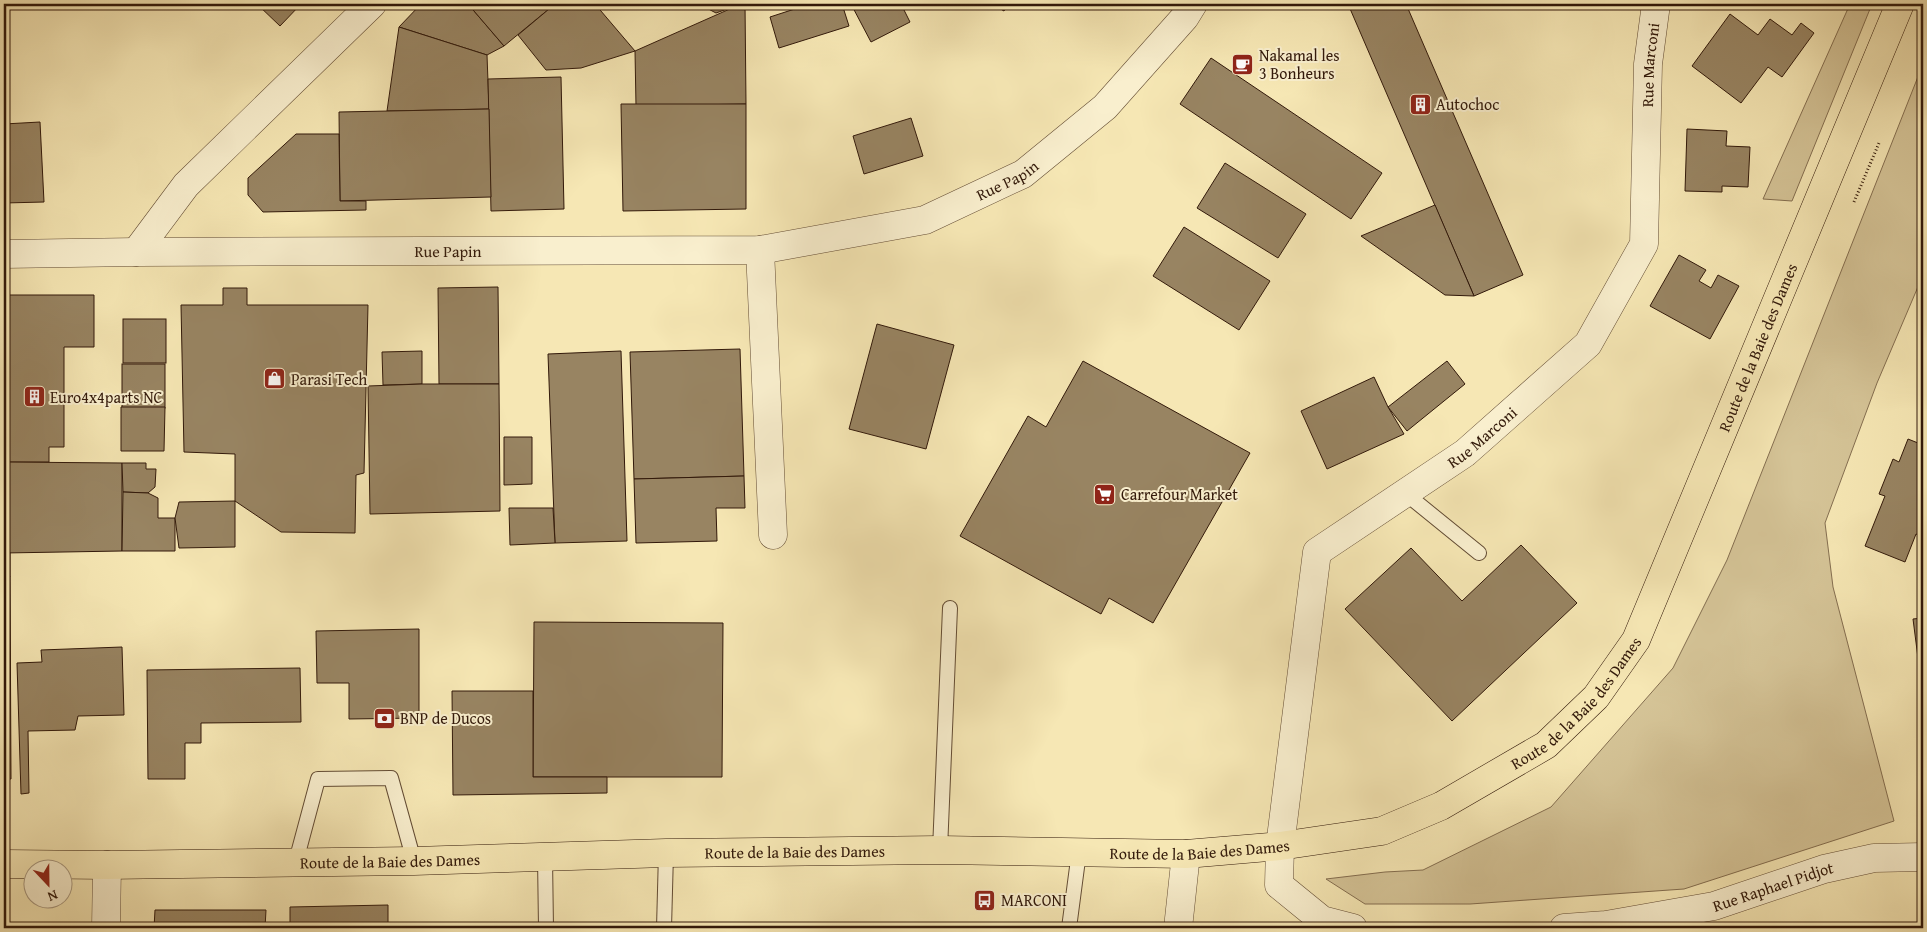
<svg xmlns="http://www.w3.org/2000/svg" width="1927" height="932" viewBox="0 0 1927 932" font-family="'Gentium Book Plus',serif">
<style>
.green{fill:#d5c497;stroke:#846e50}
.building{fill:#988462;stroke:#32190a}
.lines{fill:none;stroke-linecap:round;stroke-linejoin:round}
.service-casing{stroke:#634c34;stroke-width:16}
.minor-casing{stroke:#634c34;stroke-width:29}
.tertiary-casing{stroke:#634c34;stroke-width:29}
.primary-casing{stroke:#32190a;stroke-width:29}
.path{stroke:#32190a;stroke-width:3;stroke-dasharray:1 2.5;stroke-linecap:butt}
.service{stroke:#f9efce;stroke-width:14}
.minor{stroke:#f9efce;stroke-width:28}
.tertiary{stroke:#f9efce;stroke-width:28}
.primary{stroke:#f6e7b4;stroke-width:28}
.labels{text-anchor:middle;dominant-baseline:central;stroke-width:4;stroke-linejoin:round;paint-order:stroke}
.poi-label{font-size:16px;fill:#32190a;stroke:#f9efce;text-anchor:start}
.street-label{font-size:16px;fill:#32190a;stroke:#f9efce}
</style>
<rect width="100%" height="100%" fill="#f6e7b4"/>
<filter id="stains"><feTurbulence type="fractalNoise" baseFrequency=".004" numOctaves="4"/><feColorMatrix values="0 0 0 0 .2 0 0 0 0 .09 0 0 0 0 .02 0 0 0 .5 -.17"/></filter>
<radialGradient id="worn" r=".72"><stop offset=".6" stop-color="#630" stop-opacity="0"/><stop offset="1" stop-color="#630" stop-opacity=".3"/></radialGradient>
<!-- green -->
<g class="green">
<path d="M1850 4H1872L1792 201 1763 199Z"/>
<path d="M1923 64V275L1877 383 1825 523 1833 587 1894 821 1684 889 1470 904H1365L1326 879 1385 872 1423 870 1551 807 1673 668 1727 560Z"/>
</g>
<!-- building -->
<g class="building">
<path d="M257 4H301L280 26Z"/>
<path d="M421 4H468L504 46 487 55 399 27Z"/>
<path d="M468 4H555L504 46Z"/>
<path d="M555 4H595L635 51 581 68 546 70 518 35Z"/>
<path d="M699 4H741L716 13Z"/>
<path d="M741 4H745L746 104 636 106 635 51Z"/>
<path d="M810 4H842L849 26 779 48 770 17Z"/>
<path d="M851 4H901L910 22 871 42Z"/>
<path d="M992 4H1008L1004 11Z"/>
<path d="M1348 4H1406L1523 275 1474 296Z"/>
<path d="M1730 14 1758 35 1770 19 1792 35 1801 23 1814 33 1782 77 1768 67 1741 103 1692 66Z"/>
<path d="M399 27 487 55 489 109 387 111Z"/>
<path d="M1211 58 1382 173 1351 219 1180 104Z"/>
<path d="M561 77 564 209 491 211 488 79Z"/>
<path d="M621 104H746V209L623 211Z"/>
<path d="M489 109 491 197 340 201 339 112Z"/>
<path d="M911 118 923 156 864 174 853 136Z"/>
<path d="M40 122 44 202 4 203V124Z"/>
<path d="M1687 129 1727 131 1726 146 1750 147 1748 187 1722 186V192L1685 191Z"/>
<path d="M296 134H339L340 201H366V210L263 212 248 195V178Z"/>
<path d="M1225 163 1306 214 1278 258 1197 208Z"/>
<path d="M1435 205 1474 296 1445 295 1361 236Z"/>
<path d="M1184 227 1270 281 1239 330 1153 276Z"/>
<path d="M1679 255 1706 270 1699 281 1711 288 1718 275 1739 286 1710 339 1650 306Z"/>
<path d="M498 287 499 384H439L438 288Z"/>
<path d="M223 288H247V305H368L364 473 356 475 355 533 281 532 235 501V454L184 452 181 305H223Z"/>
<path d="M4 295H94V347H64V447H49V462H4Z"/>
<rect x="123" y="319" width="43" height="44"/>
<path d="M877 324 954 345 926 449 849 429Z"/>
<path d="M740 349 744 476 634 479 630 352Z"/>
<path d="M422 351V384L383 385 382 352Z"/>
<path d="M621 351 627 541 555 543 548 354Z"/>
<path d="M1083 361 1250 453 1153 623 1109 598 1101 614 960 536 1028 416 1046 427Z"/>
<path d="M1447 361 1465 384 1407 431 1388 407Z"/>
<rect x="122" y="364" width="43" height="44"/>
<path d="M1374 377 1388 407 1404 434 1327 469 1301 411Z"/>
<path d="M422 384H499L500 511 370 514 368 386Z"/>
<path d="M121 407H165L164 451H121Z"/>
<path d="M504 437H532V484L504 485Z"/>
<path d="M1908 439 1923 445V537L1916 534 1905 562 1865 546 1885 496 1879 494 1893 459 1899 462Z"/>
<path d="M4 462 122 463V551L4 553Z"/>
<path d="M122 463H146V469H156L155 487 148 493 123 492Z"/>
<path d="M744 476 745 508H716L717 541 636 543 634 479Z"/>
<path d="M123 492 148 493 158 498V518H175V551H122Z"/>
<path d="M235 501V547L179 548 175 518 179 502Z"/>
<path d="M509 508H553L555 543 510 545Z"/>
<path d="M1521 545 1577 603 1452 721 1345 609 1411 548 1462 601Z"/>
<rect x="4" y="553" width="6" height="23"/>
<path d="M4 576H10L11 779H4Z"/>
<path d="M1923 618V697L1913 619Z"/>
<path d="M534 622 723 623 722 777H533Z"/>
<path d="M419 629V718L349 719V683H317L316 631Z"/>
<path d="M122 647 124 715 78 716 75 730 28 731 29 793 21 794 17 663 42 662 41 650Z"/>
<path d="M300 668 301 722 201 723V743H185V779H148L147 670Z"/>
<path d="M452 691H533V777H607V793L453 795Z"/>
<path d="M388 905V928H290V907Z"/>
<path d="M155 910H266L265 928H154Z"/>
<rect x="559" y="925" width="58" height="3"/>
</g>
<g class="lines">
<defs>
<g id="service">
<path d="M1405 493 1479 553"/>
<path d="M940 850 950 608"/>
<path d="M545 858 546 928"/>
<path d="M296 861 318 779 391 778 414 861"/>
<path d="M664 928 666 853"/>
<path d="M1069 928 1079 852"/>
</g>
<g id="minor">
<path d="M760 250 773 535"/>
<path d="M136 252 186 185 372 4"/>
<path id="s1" d="M4 254 136 252 760 250 925 220 1023 174 1105 107 1185 17 1193 4"/>
<path d="M106 928 107 865"/>
<path id="s2" d="M1353 928 1322 920 1279 885 1280 846 1317 552 1465 453 1588 344 1644 244 1648 64 1656 4"/>
<path id="s3" d="M1564 928 1606 925 1714 906 1824 869 1874 858 1923 857"/>
</g>
<path id="tertiary" d="M1178 928 1186 854"/>
<g id="primary">
<path id="s4" d="M4 864 107 865 414 861 666 853 940 850 1186 854 1280 846 1382 831 1441 806 1546 745 1596 697 1636 640 1900 4"/>
</g>
</defs>
<!-- service casing -->
<use href="#service" class="service-casing"/>
<!-- minor casing -->
<use href="#minor" class="minor-casing"/>
<!-- tertiary casing -->
<use href="#tertiary" class="tertiary-casing"/>
<!-- primary casing -->
<use href="#primary" class="primary-casing"/>
<!-- path -->
<path class="path" d="M1854 202 1879 143"/>
<!-- service -->
<use href="#service" class="service"/>
<!-- minor -->
<use href="#minor" class="minor"/>
<!-- tertiary -->
<use href="#tertiary" class="tertiary"/>
<!-- primary -->
<use href="#primary" class="primary"/>
</g>
<!-- icons -->
<defs>
<symbol id="cafe-square" viewBox="-11 -11 22 22"><rect x="-9" y="-9" width="18" height="18" rx="4" fill="#8f2418" stroke="#f9efce"/><path d="M-5.5-4.5H6V0H3Q3 3.5 0 3.5H-2.5Q-5.5 3.5-5.5 0ZM3-3.2v2h1.7v-2ZM-6 4.5H4V6H-6Z" fill="#fff"/></symbol>
<symbol id="building-square" viewBox="-11 -11 22 22"><rect x="-9" y="-9" width="18" height="18" rx="4" fill="#8f2418" stroke="#f9efce"/><path d="M-4-6H4V6H1V3H-1V6H-4ZM-2.5-4.3h1.7v1.8h-1.7ZM.8-4.3h1.7v1.8H.8ZM-2.5-1h1.7V.8h-1.7ZM.8-1h1.7V.8H.8Z" fill="#fff"/></symbol>
<symbol id="shop-square" viewBox="-11 -11 22 22"><rect x="-9" y="-9" width="18" height="18" rx="4" fill="#8f2418" stroke="#f9efce"/><path d="M-5-2.5h2.3a2.7 3.5 0 0 1 5.4 0H5L5.5 6h-11ZM-1.5-2.5h3a1.5 2.3 0 0 0-3 0Z" fill="#fff"/></symbol>
<symbol id="supermarket-square" viewBox="-11 -11 22 22"><rect x="-9" y="-9" width="18" height="18" rx="4" fill="#8f2418" stroke="#f9efce"/><path d="M-6-5.5h2.5l.6 2H6L4.5 2H-2.5L-4.4-4H-6ZM-1.5 3.2a1.3 1.3 0 1 0 .1 0ZM3 3.2a1.3 1.3 0 1 0 .1 0Z" fill="#fff"/></symbol>
<symbol id="bank-square" viewBox="-11 -11 22 22"><rect x="-9" y="-9" width="18" height="18" rx="4" fill="#8f2418" stroke="#f9efce"/><path d="M-6-4H6V4H-6ZM0-2.3a2.3 2.3 0 1 0 0 4.6a2.3 2.3 0 1 0 0-4.6Z" fill="#fff"/></symbol>
<symbol id="bus-square" viewBox="-11 -11 22 22"><rect x="-9" y="-9" width="18" height="18" rx="4" fill="#8f2418" stroke="#f9efce"/><path d="M-5-6H5V4H4V6H2V4H-2V6H-4V4H-5ZM-3.5-4V0h7V-4ZM-3.5 1.2v1.5H-2V1.2ZM2 1.2v1.5H3.5V1.2Z" fill="#fff"/></symbol>
</defs>
<g fill-rule="evenodd">
<use href="#cafe-square" x="1230" y="52" width="25" height="25"/>
<use href="#building-square" x="1408" y="92" width="25" height="25"/>
<use href="#shop-square" x="262" y="366" width="25" height="25"/>
<use href="#building-square" x="22" y="384" width="25" height="25"/>
<use href="#supermarket-square" x="1092" y="482" width="25" height="25"/>
<use href="#bank-square" x="372" y="706" width="25" height="25"/>
<use href="#bus-square" x="972" y="888" width="25" height="25"/>
</g>
<g class="labels">
<!-- poi labels -->
<g class="poi-label">
<text x="1259" y="55">Nakamal les<tspan x="1259" dy="18">3 Bonheurs</tspan></text>
<text x="1436" y="104">Autochoc</text>
<text x="291" y="379">Parasi Tech</text>
<text x="50" y="397">Euro4x4parts NC</text>
<text x="1121" y="494">Carrefour Market</text>
<text x="400" y="718">BNP de Ducos</text>
<text x="1001" y="900">MARCONI</text>
</g>
<!-- street labels -->
<g class="street-label">
<text stroke="none"><textPath href="#s2" startOffset="1059">Rue Marconi</textPath></text>
<text stroke="none"><textPath href="#s1" startOffset="1015">Rue Papin</textPath></text>
<text stroke="none"><textPath href="#s1" startOffset="444">Rue Papin</textPath></text>
<text stroke="none"><textPath href="#s4" startOffset="2021">Route de la Baie des Dames</textPath></text>
<text stroke="none"><textPath href="#s2" startOffset="624">Rue Marconi</textPath></text>
<text stroke="none"><textPath href="#s4" startOffset="1616">Route de la Baie des Dames</textPath></text>
<text stroke="none"><textPath href="#s4" startOffset="1196">Route de la Baie des Dames</textPath></text>
<text stroke="none"><textPath href="#s4" startOffset="791">Route de la Baie des Dames</textPath></text>
<text stroke="none"><textPath href="#s4" startOffset="386">Route de la Baie des Dames</textPath></text>
<text stroke="none"><textPath href="#s3" startOffset="214">Rue Raphael Pidjot</textPath></text>
</g>
</g>
<!-- margin -->
<rect width="1927" height="932" fill="none" stroke="#f6e7b4" stroke-width="20"/>
<rect x="5" y="5" width="1917" height="922" fill="none" stroke="#32190a" stroke-width="2.5"/>
<rect x="10" y="10" width="1907" height="912" fill="none" stroke="#32190a"/>
<!-- north arrow -->
<g transform="translate(48 884) rotate(158)"><circle r="24" fill="#f9efce" stroke="#a99980"/>
<path d="M0-4L9 19L0 12L-9 19Z" fill="#8f2418"/>
<text y="-8" font-size="14" font-weight="bold" text-anchor="middle" fill="#32190a">N</text>
</g>
<rect width="100%" height="100%" filter="url(#stains)"/>
<rect width="100%" height="100%" fill="url(#worn)"/>
</svg>
